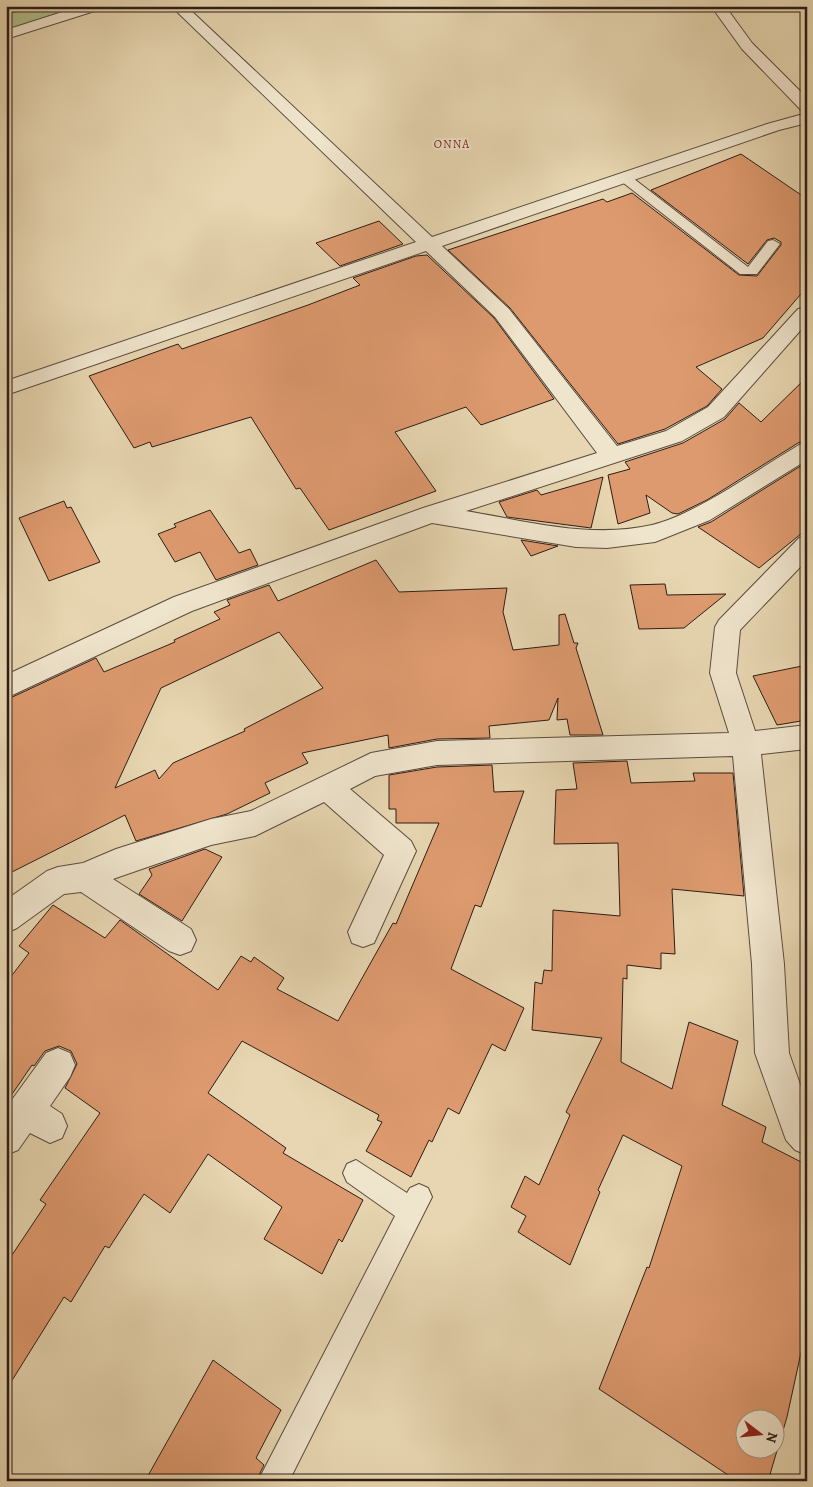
<svg xmlns="http://www.w3.org/2000/svg" width="813" height="1487" viewBox="0 0 813 1487" font-family="Alegreya,serif">
<style>
.green{fill:#b2be8e;stroke:#6f6e52}
.building{fill:#de9a6f;stroke:#2c1d17;fill-rule:evenodd}
.lines{fill:none;stroke-linecap:round;stroke-linejoin:round}
.service-casing{stroke:#5b4b3e;stroke-width:2}
.minor-casing{stroke:#5b4b3e;stroke-width:2}
.tertiary-casing{stroke:#5b4b3e;stroke-width:2}
.service{fill:#efe4cc;fill-rule:evenodd}
.minor{fill:#efe4cc;fill-rule:evenodd}
.tertiary{fill:#efe4cc;fill-rule:evenodd}
.labels{text-anchor:middle;dominant-baseline:central;stroke-width:4;stroke-linejoin:round;paint-order:stroke}
.far-neighbourhood-label{font-size:12px;letter-spacing:1px;fill:#7a1f14;stroke:#efe4cc}
</style>
<rect width="100%" height="100%" fill="#e7d6b1"/>
<filter id="stains"><feTurbulence type="fractalNoise" baseFrequency=".004" numOctaves="4"/><feColorMatrix values="0 0 0 0 .2 0 0 0 0 .09 0 0 0 0 .02 0 0 0 .5 -.17"/></filter>
<radialGradient id="worn" r=".72"><stop offset=".6" stop-color="#630" stop-opacity="0"/><stop offset="1" stop-color="#630" stop-opacity=".3"/></radialGradient>
<!-- green -->
<path class="green" d="M34 6H88L6 32V15Z"/>
<!-- building -->
<g class="building">
<path d="M741 154 807 199V287L763 338 696 367 722 389 707 406 665 429 618 444 510 308 448 250 603 199 607 202 632 193 739 275 757 276 781 245V242L774 238 767 240 748 264 651 190Z"/>
<path d="M379 221 403 244 340 266 316 243Z"/>
<path d="M427 255 494 318 554 399 481 425 466 407 395 432 436 491 329 530 300 488 296 489 251 417 152 447 150 442 134 448 89 376 178 344 182 349 308 305 360 285 353 278 416 256Z"/>
<path d="M807 377V440L798 443 707 500 678 514 672 513 646 495 650 513 618 524 608 475 630 469 625 462 683 443 725 419 739 403 761 422Z"/>
<path d="M807 462V529L759 568 698 527 711 522Z"/>
<path d="M603 477 591 528 507 517 499 502 537 490 541 495Z"/>
<path d="M64 501 67 508 71 507 100 562 49 581 19 518Z"/>
<path d="M210 510 239 553 250 549 258 565 216 580 200 552 175 562 158 534 176 527 174 524Z"/>
<path d="M521 540 558 546 531 556Z"/>
<path d="M376 560 399 592 507 588 503 612 513 650 559 645V615L565 614 574 643H578L576 648 603 735H570L567 719 557 720 558 698 549 720 489 726 490 738 437 739 389 748 388 735 302 753 308 763 265 783 270 793 227 814 136 841 125 815 6 875V700L96 658 104 672 175 642 174 640 220 619 214 612 230 605 227 600 269 585 278 601ZM279 632 323 688 244 729 245 731 173 763 159 779 155 770 115 788 161 688Z"/>
<path d="M665 584 667 595 726 594 684 628 639 629 630 585Z"/>
<path d="M807 665V720L777 725 753 676Z"/>
<path d="M627 761 631 783 695 781 693 773H733L744 896 672 889 675 954 661 953V969L627 965V979L623 978 621 1062 672 1089 689 1022 738 1041 722 1105 766 1127 762 1142 807 1165V1325L787 1417 768 1481H737L599 1389 647 1267 649 1268 682 1166 623 1135 598 1190 600 1192 570 1265 518 1232 526 1216 511 1207 525 1176 539 1185 570 1115 566 1112 602 1038 532 1030 535 982 542 984 544 970 552 971 553 910 620 916 618 843 554 844 556 790 577 789 573 763ZM746 1420H776V1450H746Z"/>
<path d="M492 765 494 792 524 791 481 907 475 905 451 969 524 1008 505 1051 492 1044 459 1114 448 1108 432 1142 429 1140 411 1177 366 1151 382 1122 377 1120 379 1115 242 1041 208 1093 286 1148 283 1153 363 1200 342 1242 339 1239 322 1274 264 1239 282 1207 208 1154 170 1213 144 1194 109 1248 105 1246 71 1302 64 1297 6 1390V1264L46 1204 40 1200 100 1113 65 1088 77 1064 71 1051 59 1046 45 1051 34 1066 32 1065 6 1103V983L29 953 19 946 53 905 105 938 120 920 218 990 241 956 251 962 254 957 284 978 277 989 338 1021 393 923 396 924 439 823H396V809H389V775L437 767Z"/>
<path d="M205 849 222 857 182 921 139 894 152 875 149 869Z"/>
<path d="M213 1360 281 1410 256 1458 264 1465 256 1481H145Z"/>
</g>
<g class="lines">
<defs>
<g id="service">
<path d="M625 174 629 175 748 267 768 241 773 240 780 244 757 274H740L621 181 619 178 621 175Z"/>
<path d="M356 1160 407 1193 410 1188 419 1184 428 1188 432 1197 289 1481H258L395 1216 347 1182 343 1173 347 1164Z"/>
</g>
<g id="minor">
<path d="M171 6H186L432 237 767 124 807 113V123L779 130 442 246 509 309 617 446 666 431 708 407 798 309 807 307V323L724 417 682 441 466 511C526 521 591 539 652 525 697 514 758 469 799 445L807 442V460L710 520 655 542 607 548 576 547 432 523 192 611 6 698V675L174 597 423 508 597 453 495 317 426 251 6 395V381L416 242Z"/>
<path d="M807 535V560L740 630 736 673 755 731 807 725V749L761 754 784 964 789 1053 807 1104V1155L795 1150 786 1140 755 1053 752 964 733 756 437 765 375 776 350 789 411 841 416 851 374 943 363 947 352 943 348 932 384 855 324 802 255 836 211 845 113 879 191 929 196 940 191 951 180 955 169 951 81 892 64 894 17 928 6 933V900L47 871 58 867 83 863 116 849 211 819 251 811 371 753 437 741 729 733 710 673 715 627 719 620 799 538Z"/>
<path d="M58 1048 70 1053 75 1065 70 1077 50 1106 62 1114 67 1126 62 1138 50 1143 30 1133 18 1150 6 1155V1108L46 1053Z"/>
</g>
<g id="tertiary">
<path d="M81 6H103L101 9 6 39V30Z"/>
<path d="M711 6H725L752 43 807 98V112L801 110 742 49Z"/>
</g>
</defs>
<!-- service casing -->
<use href="#service" class="service-casing"/>
<!-- minor casing -->
<use href="#minor" class="minor-casing"/>
<!-- tertiary casing -->
<use href="#tertiary" class="tertiary-casing"/>
<!-- service -->
<use href="#service" class="service"/>
<!-- minor -->
<use href="#minor" class="minor"/>
<!-- tertiary -->
<use href="#tertiary" class="tertiary"/>
</g>
<g class="labels">
<!-- far-neighbourhood labels -->
<g class="far-neighbourhood-label">
<text x="452" y="144">ONNA</text>
</g>
</g>
<!-- margin -->
<rect width="813" height="1487" fill="none" stroke="#e7d6b1" stroke-width="25"/>
<rect x="8" y="8" width="798" height="1472" fill="none" stroke="#2c1d17" stroke-width="2.5"/>
<rect x="12" y="12" width="788" height="1462" fill="none" stroke="#2c1d17"/>
<!-- north arrow -->
<g transform="translate(760 1434) rotate(106)"><circle r="24" fill="#efe4cc" stroke="#a19484"/>
<path d="M0-4L9 19L0 12L-9 19Z" fill="#8f2418"/>
<text y="-8" font-size="14" font-weight="bold" text-anchor="middle" fill="#2c1d17">N</text>
</g>
<rect width="100%" height="100%" filter="url(#stains)"/>
<rect width="100%" height="100%" fill="url(#worn)"/>
</svg>
